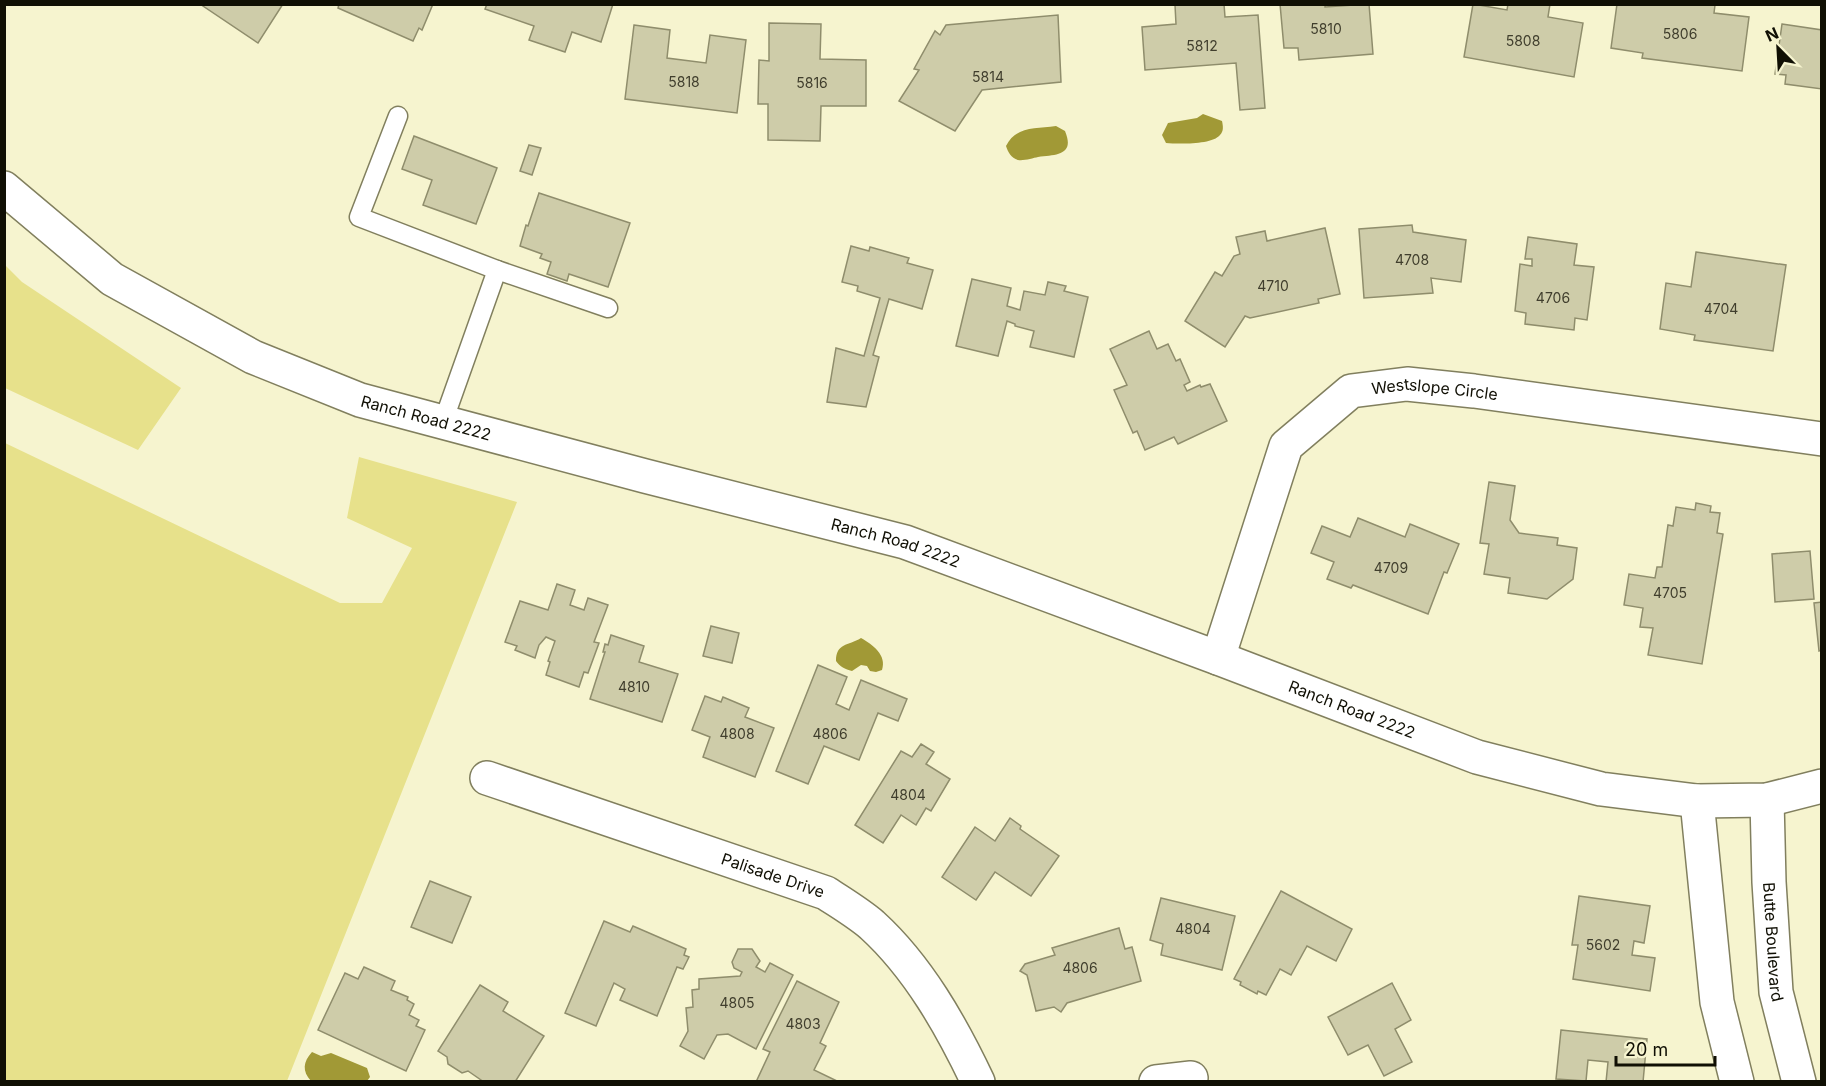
<svg xmlns="http://www.w3.org/2000/svg" width="1826" height="1086" viewBox="0 0 1826 1086" font-family="Inter,sans-serif">
<style>
.green{fill:#e7e18b}
.water{fill:#a19936}
.building{fill:#cecca9;stroke:#8f8d6c;stroke-width:1.5}
.lines{fill:none;stroke-linecap:round;stroke-linejoin:round}
.service-casing{stroke:#817f5e;stroke-width:21}
.minor-casing{stroke:#817f5e;stroke-width:36}
.primary-casing{stroke:#817f5e;stroke-width:36}
.service{stroke:#fff;stroke-width:18}
.minor{stroke:#fff;stroke-width:33}
.primary{stroke:#fff;stroke-width:33}
.labels{text-anchor:middle;dominant-baseline:central;stroke-width:4.5;stroke-linejoin:round;paint-order:stroke}
.number-label{font-size:14px;fill:#403e2d}
.street-label{font-size:16px;fill:#100f04;stroke:#f6f4cf}
</style>
<rect width="100%" height="100%" fill="#f6f4cf"/>
<!-- green -->
<g class="green">
<path d="M5 265 22 282 181 388 138 450 5 388Z"/>
<path d="M5 443 340 603H382L412 548 347 518 359 457 517 502 287 1081H5Z"/>
</g>
<!-- water -->
<g class="water">
<path d="M1203 114 1222 121C1223 126 1224 131 1220 135 1212 145 1178 144 1166 143L1162 135 1168 123 1197 118Z"/>
<path d="M1056 126 1065 131C1075 155 1057 155 1038 157 1033 158 1024 161 1018 160 1011 158 1008 152 1006 146 1016 126 1035 129 1056 126Z"/>
<path d="M861 638C873 645 887 655 882 670L876 672 870 671 867 666 861 665 852 671C845 669 840 667 836 661 836 643 848 646 861 638Z"/>
<path d="M312 1052 321 1056 331 1053 367 1068 370 1077 367 1081H311C302 1071 303 1062 312 1052Z"/>
</g>
<!-- building -->
<g class="building">
<path d="M200 4H283L258 43Z"/>
<path d="M339 4H433L422 30 419 28 413 41 338 8Z"/>
<path d="M487 4H613L601 42 572 32 565 52 529 40 534 26 485 9Z"/>
<path d="M1224 4 1225 17 1258 15 1265 108 1240 110 1236 63 1145 70 1142 27 1176 24 1175 5Z"/>
<path d="M1280 4H1325V7L1369 4 1373 54 1299 60 1298 48H1284Z"/>
<path d="M1473 4 1507 10 1508 4H1550L1548 17 1583 23 1574 77 1464 57Z"/>
<path d="M1617 4H1708L1715 5 1714 13 1749 17 1742 71 1642 58 1643 53 1611 48Z"/>
<path d="M1058 15 1061 82 982 90 955 131 899 101 919 70 914 69 935 31 940 35 946 25Z"/>
<path d="M769 23 821 24 820 59 866 60V106H821L820 141 768 140V104H758L759 60 769 61Z"/>
<path d="M1782 24 1822 30V89L1785 84 1786 75 1775 74Z"/>
<path d="M634 25 670 30 667 58 706 63 710 35 746 40 737 113 625 99Z"/>
<path d="M414 136 497 168 476 224 423 205 432 180 402 169Z"/>
<path d="M529 145 541 148 532 175 520 171Z"/>
<path d="M539 193 630 223 608 287 569 274 567 281 547 274 551 262 540 258 542 254 520 246 526 225 528 226Z"/>
<path d="M1412 225 1413 232 1466 240 1461 282 1431 278 1433 293 1364 298 1359 229Z"/>
<path d="M1325 228 1340 294 1318 299 1319 303 1250 318 1245 316 1225 347 1185 321 1215 272 1222 276 1234 256 1240 254 1236 237 1265 231 1267 241Z"/>
<path d="M1528 237 1577 244 1574 265 1594 267 1587 320 1575 318 1574 330 1525 324 1526 313 1515 311 1520 264 1532 266V259H1525Z"/>
<path d="M851 246 869 251 870 247 909 258 907 263 933 270 922 309 889 299 873 355 879 357 866 407 827 402 836 348 864 356 880 298 857 291 858 286 842 282Z"/>
<path d="M1696 252 1786 265 1773 351 1694 340 1695 335 1660 329 1666 283 1691 287Z"/>
<path d="M972 279 1011 288 1007 306 1020 310 1024 291 1045 295 1048 282 1066 286 1064 291 1088 297 1074 357 1030 347 1034 331 1015 326V324L1007 321 998 356 956 346Z"/>
<path d="M1149 331 1157 349 1168 344 1176 361 1180 359 1190 382 1184 385 1187 391 1200 385 1201 387 1210 384 1227 421 1178 444 1174 437 1145 450 1137 431 1133 433 1114 390 1127 385 1110 349Z"/>
<path d="M1489 482 1515 486 1510 520 1519 533 1558 538 1557 545 1577 548 1573 579 1547 599 1508 593 1510 578 1484 574 1489 544 1480 543Z"/>
<path d="M1696 503 1711 506 1710 512 1720 513 1717 533 1723 534 1702 664 1648 655 1653 628 1640 627 1643 608 1624 605 1629 574 1655 578 1657 567H1662L1668 525 1673 526 1676 507 1695 510Z"/>
<path d="M1358 518 1405 537 1410 524 1459 544 1447 573 1444 572 1428 614 1353 585 1351 588 1327 579 1334 562 1311 553 1322 526 1350 537Z"/>
<path d="M1810 551 1814 599 1775 602 1772 554Z"/>
<path d="M557 584 575 590 570 605 584 610 588 598 608 605 594 642 599 643 588 673 584 672 579 687 546 675 550 662 548 661 555 641 546 637 539 645 535 658 515 650 517 646 505 642 520 601 548 610Z"/>
<path d="M1822 602V650L1819 651 1814 603Z"/>
<path d="M711 626 739 633 732 663 703 656Z"/>
<path d="M611 635 644 646 639 662 678 674 662 722 590 699 605 652H603L605 644 608 645Z"/>
<path d="M818 665 847 677 836 704 849 710 861 680 907 699 898 721 878 713 859 760 824 746 808 784 776 771Z"/>
<path d="M705 696 721 702 723 697 749 708 745 717 774 728 755 777 703 757 710 737 692 730Z"/>
<path d="M921 744 934 752 926 764 950 779 931 811 926 808 916 825 901 815 883 843 855 825 901 751 912 757Z"/>
<path d="M1010 818 1021 826 1020 829 1059 856 1031 896 995 872 976 900 942 877 975 827 995 841Z"/>
<path d="M430 881 471 897 452 943 411 927Z"/>
<path d="M1281 891 1352 929 1336 961 1307 946 1291 975 1280 969 1266 995 1258 991 1257 994 1240 985 1241 982 1234 979Z"/>
<path d="M1579 896 1650 906 1644 943 1634 941 1632 955 1655 958 1650 991 1573 979 1578 945H1572Z"/>
<path d="M1161 898 1235 916 1222 970 1161 955 1163 944 1150 940Z"/>
<path d="M604 921 630 932 633 926 686 949 684 955 689 957 683 969 677 967 657 1016 620 1000 625 989 614 983 596 1026 565 1013Z"/>
<path d="M1119 928 1125 949 1132 947 1141 981 1067 1003 1061 1012 1054 1007 1036 1011 1027 975 1020 971 1025 964 1055 955 1052 948Z"/>
<path d="M738 949H752L760 961 756 967 765 972 770 963 793 975 756 1049 728 1034 717 1035 704 1059 680 1046 688 1031 686 1008 693 1007 692 990 699 989V979L740 976 742 972 734 968 732 962Z"/>
<path d="M364 967 395 981 391 990 408 997 407 1000 414 1004 409 1015 419 1020 416 1026 425 1030 406 1071 318 1030 345 973 358 979Z"/>
<path d="M797 981 839 1002 820 1043 826 1046 814 1070 839 1082H756L770 1052 763 1049Z"/>
<path d="M1392 983 1411 1020 1395 1029 1412 1062 1384 1076 1368 1045 1348 1055 1328 1017Z"/>
<path d="M480 985 508 1002 503 1011 544 1036 515 1082H484L468 1071 462 1073 448 1064 447 1057 438 1051Z"/>
<path d="M1561 1030 1647 1039 1643 1082H1606L1608 1062 1588 1060 1586 1081 1556 1079Z"/>
</g>
<g class="lines">
<defs>
<g id="service">
<path d="M398 116 359 217 497 270 608 308"/>
<path d="M443 422 497 270"/>
</g>
<g id="minor">
<path id="s1" d="M1218 658 1286 446 1351 391 1407 384 1474 391 1822 439"/>
<path id="s2" d="M487 778 826 893C841 903 858 913 872 925 918 967 951 1025 978 1082"/>
<path id="s3" d="M1767 800 1769 882 1776 992 1799 1082"/>
<path d="M1697 801 1717 1002 1737 1082"/>
<path d="M1156 1082 1191 1078"/>
</g>
<g id="primary">
<path id="s4" d="M4 188 112 279 253 357 360 400 645 476 905 542 1218 658 1477 757 1601 789 1697 801 1767 800 1822 786"/>
</g>
</defs>
<!-- service casing -->
<use href="#service" class="service-casing"/>
<!-- minor casing -->
<use href="#minor" class="minor-casing"/>
<!-- primary casing -->
<use href="#primary" class="primary-casing"/>
<!-- service -->
<use href="#service" class="service"/>
<!-- minor -->
<use href="#minor" class="minor"/>
<!-- primary -->
<use href="#primary" class="primary"/>
</g>
<g class="labels">
<!-- number labels -->
<g class="number-label">
<text x="1326" y="28">5810</text>
<text x="1680" y="33">5806</text>
<text x="1523" y="40">5808</text>
<text x="1202" y="45">5812</text>
<text x="988" y="76">5814</text>
<text x="684" y="81">5818</text>
<text x="812" y="82">5816</text>
<text x="1412" y="259">4708</text>
<text x="1273" y="285">4710</text>
<text x="1553" y="297">4706</text>
<text x="1721" y="308">4704</text>
<text x="1391" y="567">4709</text>
<text x="1670" y="592">4705</text>
<text x="634" y="686">4810</text>
<text x="737" y="733">4808</text>
<text x="830" y="733">4806</text>
<text x="908" y="794">4804</text>
<text x="1193" y="928">4804</text>
<text x="1603" y="944">5602</text>
<text x="1080" y="967">4806</text>
<text x="737" y="1002">4805</text>
<text x="803" y="1023">4803</text>
</g>
<!-- street labels -->
<g class="street-label">
<text stroke="none"><textPath href="#s1" startOffset="392">Westslope Circle</textPath></text>
<text stroke="none"><textPath href="#s4" startOffset="486">Ranch Road 2222</textPath></text>
<text stroke="none"><textPath href="#s4" startOffset="972">Ranch Road 2222</textPath></text>
<text stroke="none"><textPath href="#s4" startOffset="1458">Ranch Road 2222</textPath></text>
<text stroke="none"><textPath href="#s2" startOffset="302">Palisade Drive</textPath></text>
<text stroke="none"><textPath href="#s3" startOffset="142">Butte Boulevard</textPath></text>
</g>
</g>
<!-- border -->
<rect width="1826" height="1086" fill="none" stroke="#100f04" stroke-width="12"/>
<!-- north arrow -->
<g transform="translate(1778 48) rotate(336)" stroke="#f6f4cf" stroke-width="4.5" paint-order="stroke">
<path d="M0-4.5L10 22L0 15L-10 22Z" fill="#100f04"/>
<text y="-9" font-size="16" font-weight="bold" text-anchor="middle" fill="#100f04">N</text>
</g>
<!-- scale -->
<path d="M1616 1056v9h99v-9" fill="none" stroke="#100f04" stroke-width="3"/>
<text x="1625" y="1056" font-size="18" fill="#100f04" stroke="#f6f4cf" stroke-width="4.5" paint-order="stroke">20 m</text>
</svg>
